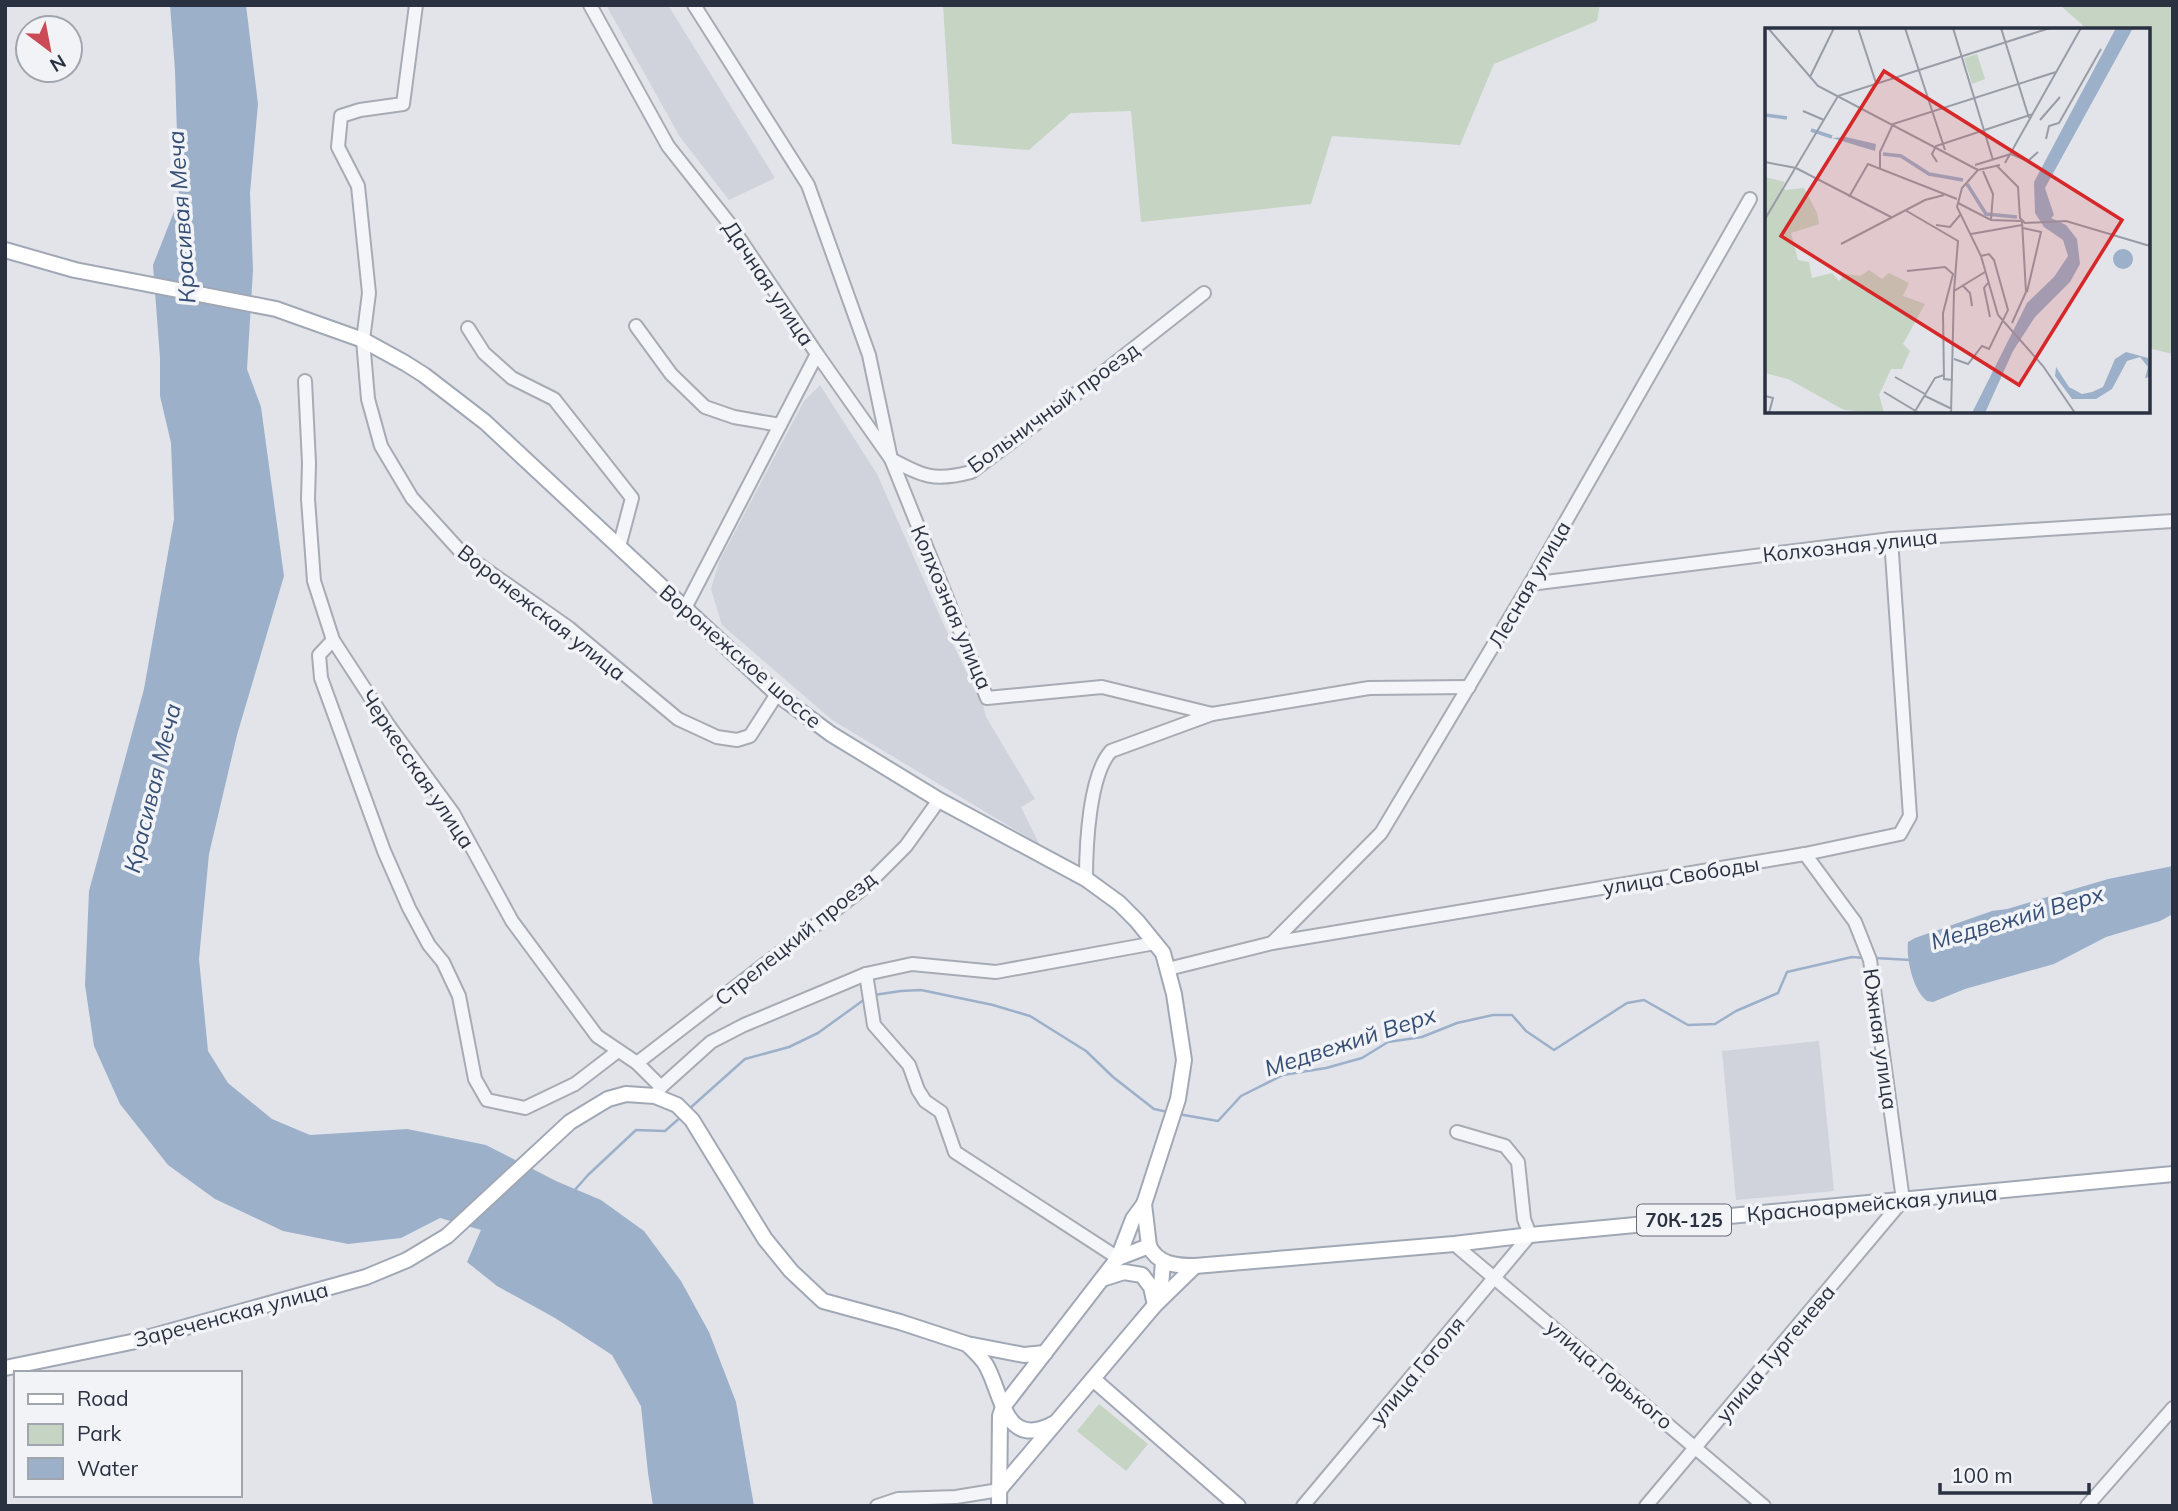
<svg xmlns="http://www.w3.org/2000/svg" width="2178" height="1511" viewBox="0 0 2178 1511" font-family="Mulish,sans-serif">
<style>
.built{fill:#d0d3dc}
.green{fill:#c6d4c3}
.water{fill:#9db0c9}
.lines{fill:none;stroke-linecap:round;stroke-linejoin:round}
.stream{stroke:#9db0c9;stroke-width:2.5}
.minor-casing{stroke:#a7abb4;stroke-width:16}
.major-casing{stroke:#a1a8b5;stroke-width:18}
.minor{stroke:#f4f5f8;stroke-width:12}
.major{stroke:#fff;stroke-width:14}
.labels{text-anchor:middle;dominant-baseline:central;stroke-width:7;stroke-linejoin:round;paint-order:stroke}
.shield{fill:#f1f3f7;stroke:#666b78;stroke-width:2}
.shield-label{font-size:19px;font-weight:bold;fill:#2a3141}
.street-label{font-size:21px;fill:#2a3141;stroke:#f1f3f7}
.water-label{font-size:23px;font-style:italic;fill:#354e75;stroke:#f1f3f7}
.inset-river{fill:none;stroke:#9db0c9;stroke-width:3.5}
.inset-road{fill:none;stroke:#989ca6;stroke-width:2}
.view{fill:#d62828;fill-opacity:0.15;stroke:#d62828;stroke-width:3.5}
.inset-edge{fill:none;stroke:#2a3141;stroke-width:3.5}
</style>
<rect width="100%" height="100%" fill="#e2e4ea"/>
<!-- built -->
<g class="built">
<path d="M606 5H668L775 178 729 200 680 137Z"/>
<path d="M820 385 877 474 947 632 983 705 986 717 1035 799 1021 807 1039 844 832 720 722 625 711 589 719 562 804 401Z"/>
<path d="M1819 1041 1834 1191 1736 1200 1722 1051Z"/>
</g>
<!-- green -->
<g class="green">
<path d="M943 5H1600L1597 21 1494 64 1460 145 1332 136 1311 204 1141 222 1131 111 1071 113 1029 150 952 144Z"/>
<path d="M2060 5H2173V354L2148 348V30H2088Z"/>
<path d="M1099 1404 1148 1444 1126 1471 1077 1431Z"/>
</g>
<!-- water -->
<g class="water">
<path d="M170 5H246L258 104 250 193 253 270 247 369 261 407 284 576 237 735 209 854 199 959 208 1051 228 1083 272 1119 310 1135 407 1129 486 1145 556 1181 601 1200 644 1231 681 1281 709 1332 736 1402 754 1506H653L648 1473 641 1406 612 1355 555 1318 497 1286 467 1262 481 1230 440 1218 401 1238 348 1244 283 1231 215 1199 168 1165 120 1104 94 1046 85 985 89 891 144 689 174 519 171 443 160 396V358L153 265 179 199 175 70Z"/>
<path d="M2173 866V914L2160 921 2106 937 2054 964 1965 989 1933 1002 1927 1001C1913 990 1906 959 1908 942L1915 938 1992 911 2007 909 2108 879Z"/>
</g>
<g class="lines">
<!-- stream -->
<g class="stream">
<path d="M1875 958 1911 960"/>
<path d="M874 995 901 991 921 990 993 1005 1030 1016 1086 1051 1113 1077 1154 1109 1168 1112"/>
<path d="M689 1109 745 1059 789 1047 818 1033 865 999"/>
<path d="M1178 1114 1218 1121 1241 1096 1283 1075 1326 1068 1362 1058 1388 1042 1422 1037 1457 1023 1493 1015H1512L1526 1031 1554 1050 1627 1003 1644 1000 1688 1025 1715 1024 1736 1011 1778 993 1787 972 1852 957 1865 958"/>
<path d="M573 1192 588 1175 636 1130 665 1131 682 1116"/>
</g>
<defs>
<g id="minor">
<path d="M416 5 403 104 360 110 341 116 338 147 358 186 369 293 363 340 368 399 381 446 412 498 461 552 569 628 678 719 717 737 737 740 750 736 777 694"/>
<path d="M590 5 668 146 729 223 817 354 685 608"/>
<path d="M694 5 808 185 869 355 891 459C922 476 934 482 971 472L1081 390 1204 293"/>
<path d="M636 326 671 374 705 407 734 417 780 425"/>
<path d="M468 328 484 353 512 378 554 399 632 498 619 547"/>
<path d="M817 354 891 459 987 698 1102 687 1212 714 1369 688 1469 687"/>
<path d="M305 381 309 463 308 499 314 581 333 640 389 726 453 813 512 921 597 1036 637 1063 661 1087 655 1096"/>
<path d="M1530 584 1891 539 2173 521"/>
<path d="M333 640 319 655 321 678 384 851 409 908 429 945 443 962 459 996 475 1079 487 1100 525 1108 575 1084 618 1051"/>
<path d="M1086 879C1086 846 1089 775 1111 751L1212 714"/>
<path d="M1272 943 1381 833 1530 584 1750 199"/>
<path d="M1168 969 1272 943 1805 854 1900 834 1910 816 1891 539"/>
<path d="M866 974 874 1025 909 1065 918 1090 925 1101 941 1112 955 1152 1118 1258"/>
<path d="M637 1063 865 887 906 846 939 800"/>
<path d="M661 1087 711 1042 744 1025 866 974 912 964 996 972 1155 943"/>
<path d="M1454 1244 1764 1506"/>
<path d="M877 1506 898 1499 956 1497 999 1490"/>
<path d="M1303 1506 1530 1235 1524 1219 1518 1162 1505 1146 1457 1132"/>
<path d="M1646 1506 1903 1200 1870 960 1855 922 1805 854"/>
<path d="M2087 1506 2173 1408"/>
</g>
<g id="major">
<path d="M5 250 75 270 276 309 363 340 405 363 424 375 485 422 777 694 831 734 939 800 1086 879 1119 903 1137 921 1163 953 1174 994 1184 1060 1178 1099 1144 1204 1149 1246C1158 1265 1177 1266 1195 1266L1454 1244 1530 1235 2173 1174"/>
<path d="M1118 1258 1133 1219 1144 1204"/>
<path d="M1102 1279 1124 1272 1142 1275 1151 1287 1155 1305"/>
<path d="M1157 1301 1161 1286 1163 1262"/>
<path d="M968 1345C974 1351 981 1357 986 1365 1003 1395 1004 1451 1055 1423"/>
<path d="M5 1368 136 1341 366 1277 407 1260 447 1236 570 1122 608 1099 626 1094 655 1096 677 1105 692 1120 765 1239 791 1271 823 1301 900 1322 967 1344 1024 1355 1045 1353"/>
<path d="M1093 1379 1238 1506"/>
<path d="M999 1490 1155 1305 1195 1266"/>
<path d="M999 1506 1000 1416 1003 1407 1118 1258 1149 1246"/>
</g>
</defs>
<!-- minor casing -->
<use href="#minor" class="minor-casing"/>
<!-- major casing -->
<use href="#major" class="major-casing"/>
<!-- minor -->
<use href="#minor" class="minor"/>
<!-- major -->
<use href="#major" class="major"/>
</g>
<g class="labels">
<!-- shield labels -->
<rect class="shield" x="1637" y="1204.5" width="94" height="31" rx="5"/>
<g class="shield-label">
<text x="1684" y="1220">70К-125</text>
</g>
<!-- street labels -->
<g class="street-label">
<text transform="translate(769 283) rotate(56)">Дачная улица</text>
<text transform="translate(1053 407) rotate(-36)">Больничный проезд</text>
<text transform="translate(1850 545) rotate(-6)">Колхозная улица</text>
<text transform="translate(1529 584) rotate(-60)">Лесная улица</text>
<text transform="translate(952 607) rotate(67)">Колхозная улица</text>
<text transform="translate(542 612) rotate(38)">Воронежская улица</text>
<text transform="translate(741 656) rotate(41)">Воронежское шоссе</text>
<text transform="translate(418 769) rotate(56)">Черкесская улица</text>
<text transform="translate(1681 875) rotate(-9)">улица Свободы</text>
<text transform="translate(795 938) rotate(-39)">Стрелецкий проезд</text>
<text transform="translate(1881 1039) rotate(82)">Южная улица</text>
<text transform="translate(1872 1203) rotate(-5)">Красноармейская улица</text>
<text transform="translate(231 1314) rotate(-15)">Зареченская улица</text>
<text transform="translate(1775 1353) rotate(-50)">улица Тургенева</text>
<text transform="translate(1417 1370) rotate(-50)">улица Гоголя</text>
<text transform="translate(1610 1374) rotate(40)">улица Горького</text>
</g>
<!-- water labels -->
<g class="water-label">
<text transform="translate(181 217) rotate(-94)">Красивая Меча</text>
<text transform="translate(152 788) rotate(-76)">Красивая Меча</text>
<text transform="translate(2017 917) rotate(-16)">Медвежий Верх</text>
<text transform="translate(1350 1041) rotate(-18)">Медвежий Верх</text>
</g>
</g>
<!-- overview -->
<g transform="translate(1765 28)">
<rect width="385" height="385" fill="#e2e4ea"/>
<path d="M212 26 220 51 207 56 199 30ZM0 149 20 154 17 160 21 162 39 160 52 185 54 196 26 205 33 232 44 234 47 250 67 245 74 253 81 246 95 248 104 242 117 251 124 245 144 255 138 268 160 276 138 316 145 323 137 341H126L114 367 119 385 79 382 23 351 0 345Z" fill="#c6d4c3"/>
<path d="M351 0H368L280 160 289 187 286 190 301 197 312 211 315 236 305 254 270 289 248 323 220 385H207L262 275 289 249 303 228 298 212 279 199 270 185 269 154ZM81 109 111 116 110 123 67 110ZM348 231a10 10 0 1 1 20 0a10 10 0 1 1-20 0ZM361 324 383 330 385 349 380 350 383 339 375 329 362 333 347 361 331 371H307L290 348 291 339 304 359 317 366 327 364 338 359 350 331Z" fill="#9db0c9"/>
<path class="inset-river" d="M0 87 22 90M46 102 67 109M118 126 136 128 164 146 198 152M202 156 221 186 252 189"/>
<path class="inset-road" d="M3 0 53 58 213 142M93 0 111 55M140 0 180 122M188 0 228 132M236 0 264 90M45 49 69 0M38 83 59 92M275 92 295 69M281 111 284 98 294 95 336 21M246 126 263 133 273 124M0 134 31 140 126 189M172 134 167 126 171 118 268 86M240 135 316 0M210 137 246 126M232 138 253 159 255 190 260 195 301 193 385 218M115 140V124L128 96 291 44M213 142 197 160 192 179 216 228 233 287 278 338 310 385M213 142 235 137M218 143 228 166 226 192M84 169 103 136 192 171M193 175 226 192 256 193M140 182 193 213 189 263M0 191 73 68 285 0M171 197 185 199 195 187M258 200 276 204 262 264M206 206 257 197M76 216 160 172 179 167M142 243 180 239 188 246 178 285 179 351 188 352M223 255 219 260 225 289M197 257 205 265 207 278M247 295 261 264 257 193M189 331 203 336 217 318 224 321 243 282 229 232 224 226 216 228M130 349 160 366M119 364 154 385M0 368 8 370 4 385M160 368 187 381M149 385 170 350 179 347M186 385 189 263 220 244"/>
<path class="view" d="M119 43 357 192 254 357 16 208Z"/>
<rect width="385" height="385" class="inset-edge"/>
</g>
<!-- border -->
<rect width="2178" height="1511" fill="none" stroke="#2a3141" stroke-width="14"/>
<!-- legend -->
<rect x="14" y="1371" width="228" height="126" fill="#f1f3f7" stroke="#a1a5ae" stroke-width="2"/>
<rect x="28" y="1394" width="35" height="10" fill="#ffffff" stroke="#a1a5ae" stroke-width="2"/>
<text x="77" y="1406" font-size="21" fill="#2a3141">Road</text>
<rect x="28" y="1424" width="35" height="21" fill="#c6d4c3" stroke="#a1a5ae" stroke-width="2"/>
<text x="77" y="1441" font-size="21" fill="#2a3141">Park</text>
<rect x="28" y="1458" width="35" height="21" fill="#9db0c9" stroke="#a1a5ae" stroke-width="2"/>
<text x="77" y="1476" font-size="21" fill="#2a3141">Water</text>
<!-- north arrow -->
<g transform="translate(49 49) rotate(148)"><circle r="33" fill="#f1f3f7" stroke="#a1a5ae" stroke-width="2"/>
<path d="M0-5L12 26L0 18L-12 26Z" fill="#cc4956"/>
<text y="-10" font-size="19" font-weight="bold" text-anchor="middle" fill="#2a3141">N</text>
</g>
<!-- scale -->
<path d="M1940 1483v10h149v-10" fill="none" stroke="#2a3141" stroke-width="3.5"/>
<text x="1951" y="1483" font-size="21" fill="#2a3141" stroke="#f1f3f7" stroke-width="5" paint-order="stroke">100 m</text>
</svg>
